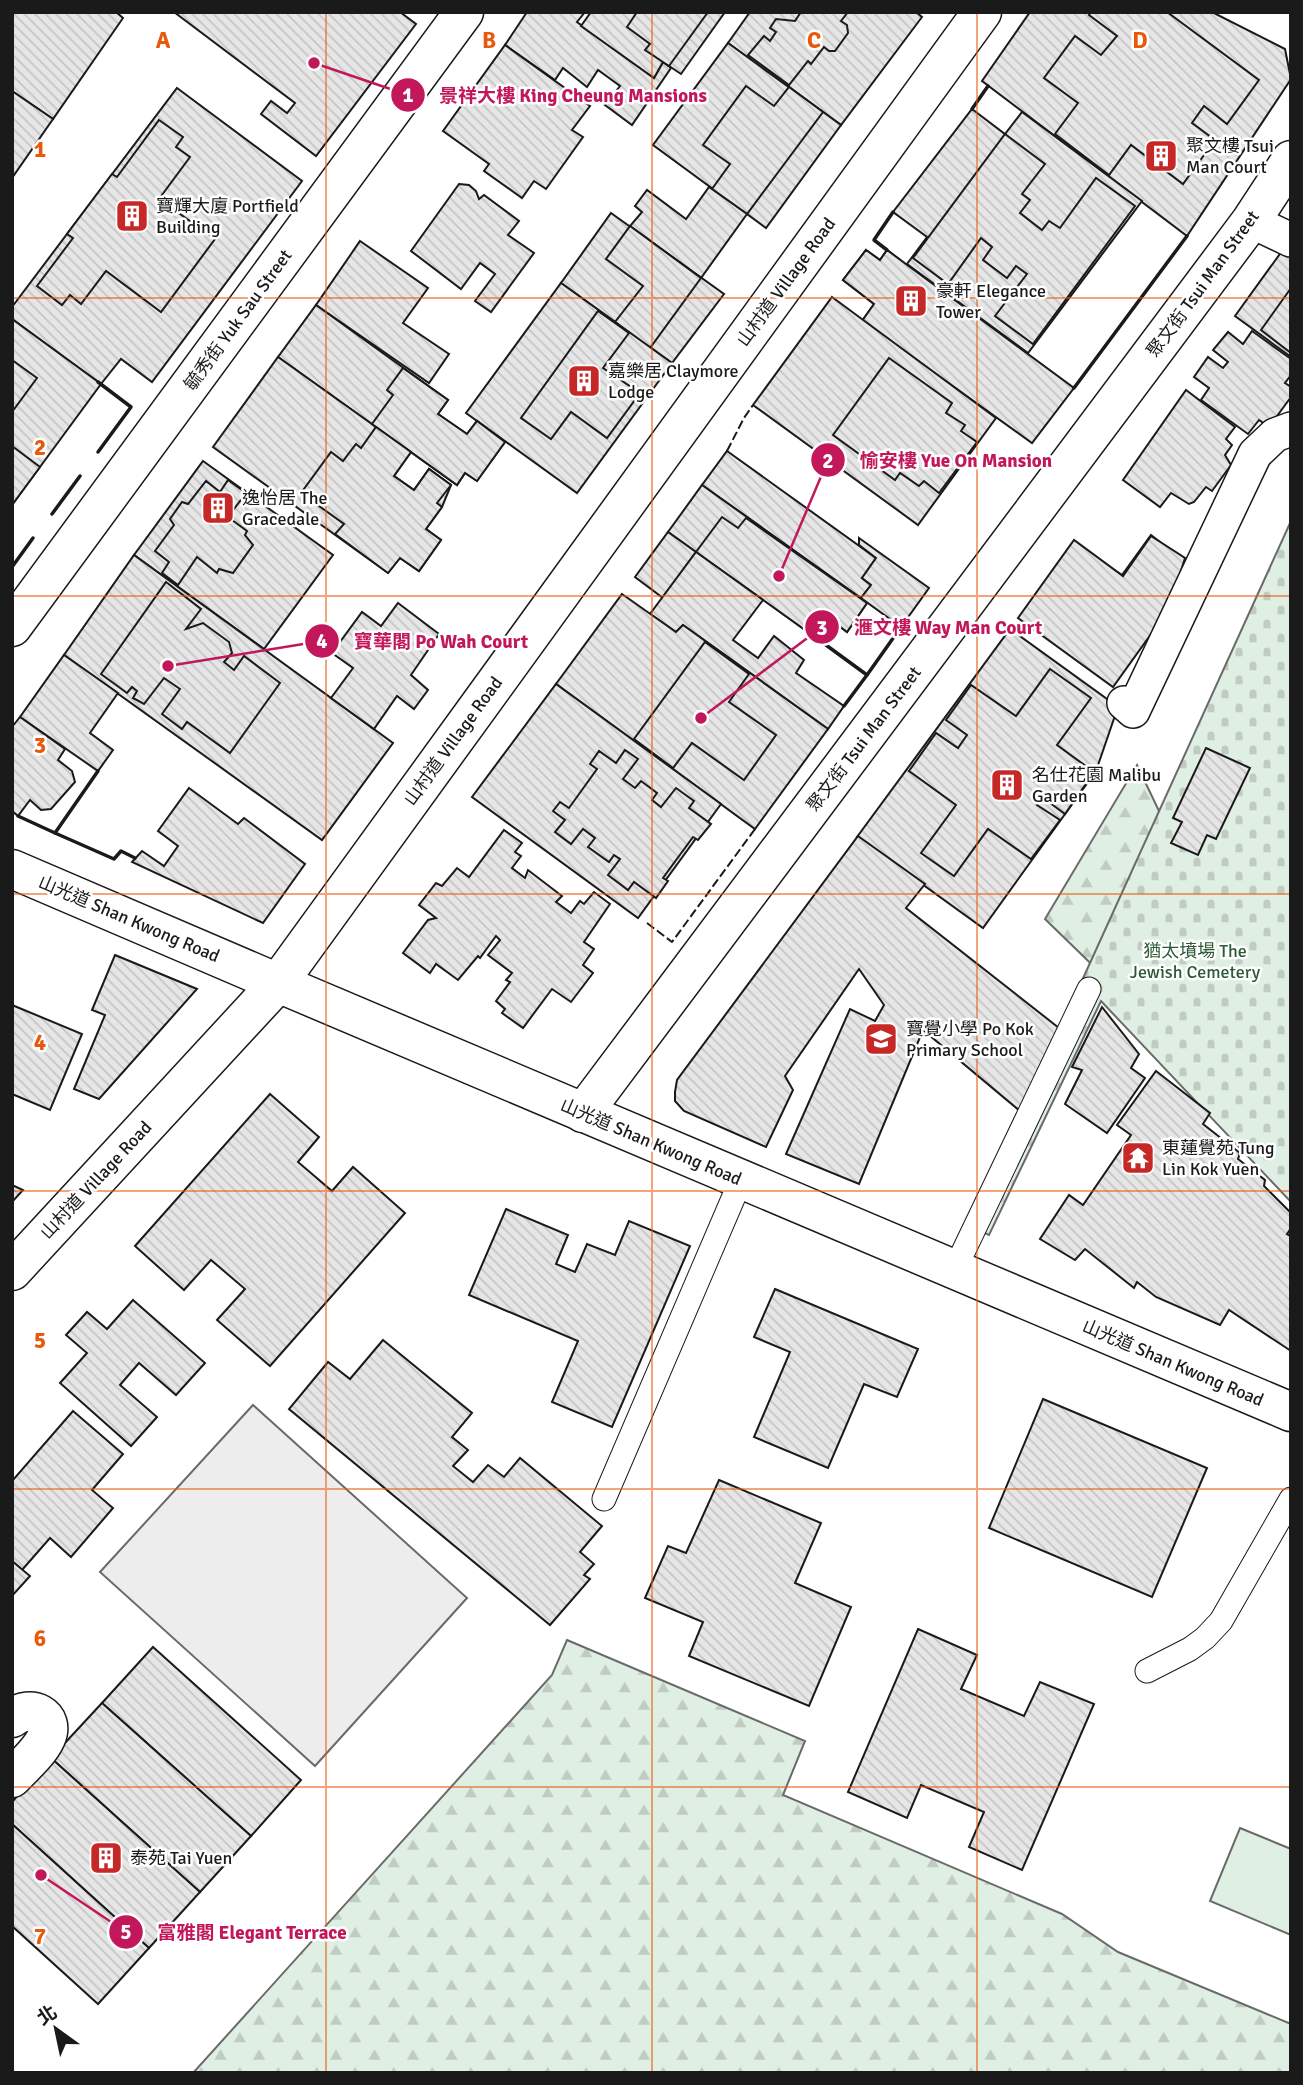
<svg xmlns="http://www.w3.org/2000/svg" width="1303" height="2085" viewBox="0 0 1303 2085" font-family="Signika,'Noto Sans TC',sans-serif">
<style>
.forest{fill:url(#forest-firs);stroke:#6a6a6a;stroke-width:2}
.cemetery{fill:url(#cemetery-stones);stroke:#6a6a6a;stroke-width:2}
.pitch{fill:#e0efe3;stroke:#6a6a6a;stroke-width:2}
.parking{fill:#ededed;stroke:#6a6a6a;stroke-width:2}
.building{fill:url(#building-back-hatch);stroke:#1a1a1a;stroke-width:2}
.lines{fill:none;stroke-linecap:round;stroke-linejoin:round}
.service-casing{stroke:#1a1a1a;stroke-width:25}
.pedestrian-casing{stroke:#1a1a1a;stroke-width:36}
.minor-casing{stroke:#1a1a1a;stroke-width:41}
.service{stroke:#fff;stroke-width:23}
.pedestrian{stroke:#fff;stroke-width:33}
.minor{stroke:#fff;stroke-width:38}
.fence{stroke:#1a1a1a;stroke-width:2;stroke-dasharray:9 3.5;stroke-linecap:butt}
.wall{stroke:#1a1a1a;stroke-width:3.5}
.grid{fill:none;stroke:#e8590c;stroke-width:2;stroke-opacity:0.55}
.labels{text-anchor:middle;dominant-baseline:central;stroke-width:5;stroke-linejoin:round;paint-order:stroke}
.poi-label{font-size:18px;fill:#1a1a1a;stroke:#fff;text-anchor:start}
.street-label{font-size:18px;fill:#1a1a1a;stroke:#fff}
.park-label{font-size:18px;fill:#2b5a34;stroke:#fff}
.grid-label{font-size:23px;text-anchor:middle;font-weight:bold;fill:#e8590c;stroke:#fff;stroke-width:5;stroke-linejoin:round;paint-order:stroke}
.leader{fill:none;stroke:#c2185b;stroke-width:2.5}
.callout-dot{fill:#c2185b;stroke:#fff;stroke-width:2.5}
.mark-label{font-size:21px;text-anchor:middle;font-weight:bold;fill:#fff}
.callout-label{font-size:19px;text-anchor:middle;font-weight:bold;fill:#c2185b;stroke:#fff;stroke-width:5;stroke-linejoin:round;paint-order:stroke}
</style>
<defs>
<pattern id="forest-firs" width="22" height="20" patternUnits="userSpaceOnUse" patternTransform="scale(1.75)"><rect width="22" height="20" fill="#e0efe3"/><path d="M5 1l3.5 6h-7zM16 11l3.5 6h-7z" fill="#c0ccc2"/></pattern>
<pattern id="cemetery-stones" width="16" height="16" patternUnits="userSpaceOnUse" patternTransform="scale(1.75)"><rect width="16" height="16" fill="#e0efe3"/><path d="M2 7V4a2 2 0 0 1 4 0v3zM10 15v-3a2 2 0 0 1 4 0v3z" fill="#c0ccc2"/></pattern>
<pattern id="building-back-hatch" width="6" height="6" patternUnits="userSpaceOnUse" patternTransform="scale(1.75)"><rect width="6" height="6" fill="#e6e6e6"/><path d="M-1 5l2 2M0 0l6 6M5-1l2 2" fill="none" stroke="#c5c5c5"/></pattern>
</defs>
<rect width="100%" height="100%" fill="#fff"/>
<!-- forest -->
<g class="forest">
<path d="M1137 765 1213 924 1291 1158 1045 919Z"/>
<path d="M567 1640 805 1741 783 1795 1062 1914 1118 1952 1291 2024V2073H193L552 1675Z"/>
</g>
<!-- cemetery -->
<path class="cemetery" d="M1291 521V1202L1101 1001 989 1235 965 1224 1075 996Z"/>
<!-- pitch -->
<path class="pitch" d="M1240 1828 1291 1849V1935L1210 1901Z"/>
<!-- parking -->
<path class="parking" d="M253 1405 467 1598 315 1766 100 1572Z"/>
<!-- building -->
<g class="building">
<path d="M12 12H116L123 18 53 119 12 91Z"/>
<path d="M174 12H400L416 24 316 156 261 114 271 101 287 113 295 103Z"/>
<path d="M527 12H585L577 22 654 78 663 62 671 68 632 125 605 105 620 86 598 70 587 87 563 68 555 80 505 45Z"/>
<path d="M591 12H725L681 74 663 62 654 78 581 26Z"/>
<path d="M637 12H708L669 66 645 50 650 44 627 27Z"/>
<path d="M750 12H916L922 17 841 125 728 43Z"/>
<path d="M801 12H848L841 21 847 25 848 33 835 51H829L824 47 811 64 808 61 789 85 748 55 764 36 770 41 776 32 770 28 776 19 795 21Z"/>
<path d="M1030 12H1212L1285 49 1291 79 1187 236 982 81Z"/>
<path d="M1091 12H1167L1259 80 1227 124 1204 106 1192 123 1215 140 1183 184 1131 145 1109 175 1055 134 1078 103 1044 78 1075 36 1101 55 1117 36 1089 15Z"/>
<path d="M728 43 841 125 766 228 653 145Z"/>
<path d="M505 45 590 106 572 130 583 137 546 189 534 181 522 198 484 171 489 164 443 131Z"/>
<path d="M746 86 774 106 789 87 823 112 747 214 712 189 730 164 703 145Z"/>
<path d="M177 88 302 181 152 382 121 359 101 384 12 319V307Z"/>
<path d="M12 91 53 119 12 178Z"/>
<path d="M972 109 1005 134 1022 112 1142 201 1028 353 907 264 927 237 893 212Z"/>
<path d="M159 120 183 137 176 147 190 157 159 199 215 239 161 312 106 271 81 304 70 295 62 305 37 286 73 238 67 234 112 174 117 177Z"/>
<path d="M1005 134 1045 164 1022 194 1030 200 1020 213 1042 230 1049 221 1060 228 1096 178 1135 206 1033 344 995 316 1027 274 1016 266 1007 278 983 260 992 247 981 238 948 284 913 258Z"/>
<path d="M459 184 469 185 476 191 479 199 484 195 519 221 508 235 534 253 491 312 475 301 495 274 480 263 461 289 411 251Z"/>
<path d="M709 187 747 214 701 278 630 226 642 212 635 206 647 190 686 219Z"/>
<path d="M611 213 724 294 672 363 561 283Z"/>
<path d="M630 226 701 278 650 348 615 322 643 286 606 259Z"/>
<path d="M360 241 428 288 403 323 449 354 429 383 316 305Z"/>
<path d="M866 250 880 260 887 250 900 260 894 267 905 275 898 284 908 292 915 283 931 295 938 286 954 299 950 304 965 316 934 357 900 332 893 343 862 321 874 304 843 280Z"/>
<path d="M866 250 880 260 887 250 1074 388 1032 443 862 321 874 304 843 280Z"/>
<path d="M1282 251 1291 257V357L1235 316Z"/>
<path d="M561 283 672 363 577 493 466 413Z"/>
<path d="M1291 288V353L1261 330Z"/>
<path d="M832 297 996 418 918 525 753 405Z"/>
<path d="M316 305 448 400 438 414 467 434 477 421 505 442 477 481 465 473 457 485 278 357Z"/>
<path d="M598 311 629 333 603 368 640 393 607 438 571 412 551 439 521 418Z"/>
<path d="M12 319 101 384 12 505Z"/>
<path d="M1252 331 1291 359V375L1285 383 1291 387V397L1269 427 1259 420 1248 434 1201 400 1209 388 1194 377 1208 357 1223 368 1228 362 1213 350 1228 332 1243 344Z"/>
<path d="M278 357 411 452 394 476 414 490 429 469 451 485 442 507 426 529 441 540 419 571 400 558 388 573 213 447Z"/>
<path d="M889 358 952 403 946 413 965 425 961 431 977 442 939 493 924 481 919 486 900 473 895 480 833 435Z"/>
<path d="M12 360 37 378 12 412Z"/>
<path d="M403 368 448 400 438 414 467 434 477 421 505 442 477 481 465 473 457 485 372 424 393 395 387 390Z"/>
<path d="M1186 390 1235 427 1226 439 1232 445 1225 455 1231 465 1212 491 1206 487 1194 502 1189 504 1171 493 1160 507 1123 480Z"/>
<path d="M376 427 411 452 394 476 414 490 429 469 451 485 437 503 442 507 426 529 441 540 419 571 400 558 388 573 335 534 344 524 301 493 331 452 343 461 356 444 361 448Z"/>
<path d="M12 446 40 467 12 505Z"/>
<path d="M727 451 876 558 862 578 871 585 861 598 702 485Z"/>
<path d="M203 461 333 555 264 649 134 555Z"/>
<path d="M228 480 246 493 228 517 247 531 245 535 253 545 233 573 219 569 217 573 197 557 178 585 162 573 169 562 155 551 174 525 170 519 182 502 188 504 206 481 220 492Z"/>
<path d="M702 485 867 603 847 632 829 618 815 637 668 532Z"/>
<path d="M722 517 738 528 746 518 867 603 847 632 829 618 815 637 696 552Z"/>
<path d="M668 532 696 552 663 598 635 577Z"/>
<path d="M1151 535 1183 560 1156 601 1168 610 1147 639 1134 631 1102 678 1066 652 1098 607 1085 598 1108 566 1122 575Z"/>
<path d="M1151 536 1185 558 1169 609 1113 687 1018 618 1074 540 1123 576Z"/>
<path d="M859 538 929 588 901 627 861 598 871 585 862 578 876 558 859 545Z"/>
<path d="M696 552 763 600 733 640 758 658 774 636 804 660 796 673 844 706 828 729 683 625 676 632 650 614Z"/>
<path d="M134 555 393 743 322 840 64 655Z"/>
<path d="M166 582 201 609 186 629 203 623 229 642 232 653 224 662 234 670 244 656 280 683 230 753 187 722 182 729 162 714 180 689 164 678 144 704 133 698 137 691 132 687 127 693 101 674Z"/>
<path d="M622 594 676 632 683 625 828 729 755 829 556 684Z"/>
<path d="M398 603 439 634 411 675 428 690 414 709 397 696 374 729 331 698 353 668 332 653 362 612 381 626Z"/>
<path d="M1010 629 1118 707 1096 771 983 928 857 837Z"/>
<path d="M705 642 749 674 729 702 776 735 744 780 692 743 673 768 634 739Z"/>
<path d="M64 655 118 693 90 733 113 750 98 771 20 717Z"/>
<path d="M1050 669 1091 698 1057 745 1094 772 1065 814 1042 797 1037 805 1060 820 1031 859 988 829 954 876 921 853 956 805 909 771 936 733 958 748 967 735 946 720 971 685 1016 716Z"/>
<path d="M556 684 721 804 638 918 472 797Z"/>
<path d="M20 717 65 749 58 760 72 771 75 782 51 809 41 810 30 800 18 816 12 811V727Z"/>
<path d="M1206 748 1250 768 1216 839 1207 835 1198 855 1171 843 1182 822 1173 818Z"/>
<path d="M625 750 638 759 623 779 635 788 641 781 657 793 652 800 661 807 676 788 694 801 689 808 711 824 698 840 693 837 663 878 668 881 656 898 634 882 628 890 608 875 620 859 614 855 609 862 588 847 595 838 583 829 571 844 555 832 565 820 553 811 560 802 569 808 597 769 590 764 599 751 616 763Z"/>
<path d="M189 788 238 824 244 818 305 864 263 923 132 862 142 851 164 866 178 846 158 831Z"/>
<path d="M504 830 522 843 515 852 521 856 512 868 525 878 528 870 562 896 556 902 571 913 580 901 584 904 594 892 610 904 584 942 594 949 583 965 593 973 571 1002 552 989 523 1028 502 1013 505 1009 496 1001 510 982 506 980 512 973 488 955 500 940 496 936 480 958 478 956 458 980 436 964 430 973 403 953 428 920 436 918 419 905 436 883 442 886 457 868 469 877Z"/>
<path d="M858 836 925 884 906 908 1059 1028 1020 1111 923 1030 859 1184 786 1154 850 1009 875 1021 884 1005 859 969 785 1076 793 1090 766 1147 684 1111 675 1101V1092L677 1080Z"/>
<path d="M115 955 197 989 99 1099 74 1089 105 1015 92 1010Z"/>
<path d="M12 1005 82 1034 50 1110 12 1094Z"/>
<path d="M1102 1007 1139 1054 1131 1068 1145 1078 1107 1133 1065 1104 1082 1070 1072 1067Z"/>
<path d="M1156 1071 1210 1113 1203 1124 1240 1153 1238 1159 1265 1180 1264 1186 1291 1213V1228L1287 1234 1291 1236V1351L1229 1310 1220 1325 1156 1297 1137 1282 1134 1288 1085 1249 1075 1260 1040 1239 1069 1195 1083 1205 1131 1135 1117 1125Z"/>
<path d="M270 1094 319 1137 298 1162 332 1191 353 1167 405 1213 270 1366 217 1320 245 1289 211 1260 184 1290 135 1246Z"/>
<path d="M12 1185 23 1190 12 1202Z"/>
<path d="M506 1209 568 1235 556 1264 575 1272 587 1244 615 1255 629 1221 690 1246 612 1427 552 1402 578 1341 469 1295Z"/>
<path d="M775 1289 918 1349 897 1397 864 1384 828 1468 754 1437 790 1352 754 1337Z"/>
<path d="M133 1300 205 1363 176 1395 139 1363 120 1385 157 1417 131 1446 60 1383 87 1353 66 1335 87 1312 107 1329Z"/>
<path d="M383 1340 472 1413 452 1437 468 1450 453 1466 473 1482 488 1465 504 1477 520 1458 602 1526 580 1552 594 1564 584 1575 590 1579 550 1625 289 1409 328 1362 350 1379Z"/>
<path d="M1043 1399 1207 1468 1152 1597 989 1528Z"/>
<path d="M73 1411 123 1454 92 1490 113 1508 71 1557 50 1538 22 1570 12 1561V1481Z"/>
<path d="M719 1480 821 1523 795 1583 851 1607 809 1706 689 1656 703 1622 645 1598 668 1546 686 1553Z"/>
<path d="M12 1561 30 1576 12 1596Z"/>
<path d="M918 1629 977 1655 961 1689 1024 1716 1040 1682 1094 1704 1022 1870 969 1847 984 1812 921 1785 907 1818 848 1792Z"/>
<path d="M153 1647 301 1780 251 1836 102 1703Z"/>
<path d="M102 1703 251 1836 200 1892 51 1758Z"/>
<path d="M51 1758 200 1892 149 1948 12 1824V1802Z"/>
<path d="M12 1824 149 1948 98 2004 12 1926Z"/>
</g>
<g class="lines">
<defs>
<g id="service">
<path d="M954 1271 1089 989"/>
<path d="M604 1499 741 1180"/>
<path d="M1147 1671 1190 1649 1205 1638 1221 1621 1291 1499"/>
</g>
<g id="pedestrian">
<path d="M1251 221 1291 240"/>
<path d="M1124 703 1133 711 1255 454 1275 435 1291 429"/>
</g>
<g id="minor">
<path d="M12 627 464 12"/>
<path d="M12 869 278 983 1291 1412"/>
<path d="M583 1113 1251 221 1291 160"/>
<path d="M12 1271 278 983 982 12"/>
<path d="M12 1718C31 1703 56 1716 46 1738 39 1753 23 1766 12 1778"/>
</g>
</defs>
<!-- service casing -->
<use href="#service" class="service-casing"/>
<!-- pedestrian casing -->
<use href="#pedestrian" class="pedestrian-casing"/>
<!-- minor casing -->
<use href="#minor" class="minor-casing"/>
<!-- service -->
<use href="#service" class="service"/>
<!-- pedestrian -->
<use href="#pedestrian" class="pedestrian"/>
<!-- minor -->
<use href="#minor" class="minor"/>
<!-- fence -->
<g class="fence">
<path d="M727 451 744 418 753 405"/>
<path d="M647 923 672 942 755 829"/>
</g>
<!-- wall -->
<g class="wall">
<path d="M972 109 988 86"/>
<path d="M887 250 874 240 893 212"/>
<path d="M1074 388 1187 236"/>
<path d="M98 452 131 407 98 382"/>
<path d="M52 514 80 476"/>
<path d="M12 567 33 538"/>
<path d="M815 637 867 675 901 627"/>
<path d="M844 706 867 675"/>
<path d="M18 816 55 833 98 771"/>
<path d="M55 833 114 859 121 851 135 858"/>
</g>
</g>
<!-- grid -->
<path class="grid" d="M326 12V2073M652 12V2073M977 12V2073M12 298H1291M12 596H1291M12 894H1291M12 1191H1291M12 1489H1291M12 1787H1291"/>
<!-- icons -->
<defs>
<symbol id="building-square" viewBox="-11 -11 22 22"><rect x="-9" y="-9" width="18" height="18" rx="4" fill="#c62828" stroke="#fff"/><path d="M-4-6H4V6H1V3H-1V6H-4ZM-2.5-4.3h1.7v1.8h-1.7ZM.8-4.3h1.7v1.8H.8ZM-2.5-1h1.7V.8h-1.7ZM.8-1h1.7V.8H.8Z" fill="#fff"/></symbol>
<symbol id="school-square" viewBox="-11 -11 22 22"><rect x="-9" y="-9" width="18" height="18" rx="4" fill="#c62828" stroke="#fff"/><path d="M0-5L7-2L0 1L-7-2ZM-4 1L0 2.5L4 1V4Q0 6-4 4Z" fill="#fff"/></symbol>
<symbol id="temple-square" viewBox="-11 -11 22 22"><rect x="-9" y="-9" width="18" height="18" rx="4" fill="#c62828" stroke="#fff"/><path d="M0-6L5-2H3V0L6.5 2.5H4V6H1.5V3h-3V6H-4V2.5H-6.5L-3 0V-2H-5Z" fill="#fff"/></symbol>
</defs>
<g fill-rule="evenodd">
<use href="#building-square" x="1142" y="137" width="38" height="38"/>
<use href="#building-square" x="113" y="197" width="38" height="38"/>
<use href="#building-square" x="892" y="282" width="38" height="38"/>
<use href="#building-square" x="565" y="362" width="38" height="38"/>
<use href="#building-square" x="199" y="489" width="38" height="38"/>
<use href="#building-square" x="988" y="766" width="38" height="38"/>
<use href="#school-square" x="862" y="1020" width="38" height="38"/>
<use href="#temple-square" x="1119" y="1139" width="38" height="38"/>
<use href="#building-square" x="87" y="1839" width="38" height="38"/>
</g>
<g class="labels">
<!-- poi labels -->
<g class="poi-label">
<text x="1186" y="146">聚文樓 Tsui<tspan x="1186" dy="21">Man Court</tspan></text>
<text x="156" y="206">寶輝大廈 Portfield<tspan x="156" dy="21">Building</tspan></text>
<text x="936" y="291">豪軒 Elegance<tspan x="936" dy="21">Tower</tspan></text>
<text x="608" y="371">嘉樂居 Claymore<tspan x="608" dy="21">Lodge</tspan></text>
<text x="242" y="498">逸怡居 The<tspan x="242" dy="21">Gracedale</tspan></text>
<text x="1032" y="775">名仕花園 Malibu<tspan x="1032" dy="21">Garden</tspan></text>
<text x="906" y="1029">寶覺小學 Po Kok<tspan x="906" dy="21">Primary School</tspan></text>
<text x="1162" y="1148">東蓮覺苑 Tung<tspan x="1162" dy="21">Lin Kok Yuen</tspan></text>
<text x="130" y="1858">泰苑 Tai Yuen</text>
</g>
<!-- street labels -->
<g class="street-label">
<text transform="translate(786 282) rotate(-54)">山村道 Village Road</text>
<text transform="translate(1203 284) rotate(-54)">聚文街 Tsui Man Street</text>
<text transform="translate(238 320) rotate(-54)">毓秀街 Yuk Sau Street</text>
<text transform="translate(864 739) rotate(-53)">聚文街 Tsui Man Street</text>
<text transform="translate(453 741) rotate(-54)">山村道 Village Road</text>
<text transform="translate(129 919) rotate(23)">山光道 Shan Kwong Road</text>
<text transform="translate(651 1142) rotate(23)">山光道 Shan Kwong Road</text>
<text transform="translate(96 1180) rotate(-47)">山村道 Village Road</text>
<text transform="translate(1173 1363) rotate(23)">山光道 Shan Kwong Road</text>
</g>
<!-- park labels -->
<g class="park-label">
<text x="1195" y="951">猶太墳場 The<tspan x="1195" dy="21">Jewish Cemetery</tspan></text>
</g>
</g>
<g class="grid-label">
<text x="163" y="48">A</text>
<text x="489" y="48">B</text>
<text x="814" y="48">C</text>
<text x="1140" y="48">D</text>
<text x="40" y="157">1</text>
<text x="40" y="455">2</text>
<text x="40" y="753">3</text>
<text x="40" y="1050">4</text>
<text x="40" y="1348">5</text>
<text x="40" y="1646">6</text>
<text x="40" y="1944">7</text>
</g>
<!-- callouts -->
<path class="leader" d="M314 63L408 95M779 576L828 460M701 718L822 627M168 666L322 641M41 1875L126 1932"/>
<g class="callout-dot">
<circle cx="314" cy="63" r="7"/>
<circle cx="779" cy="576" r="7"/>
<circle cx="701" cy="718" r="7"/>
<circle cx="168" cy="666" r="7"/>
<circle cx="41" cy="1875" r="7"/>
<circle cx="408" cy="95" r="18"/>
<circle cx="828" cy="460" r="18"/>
<circle cx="822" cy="627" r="18"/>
<circle cx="322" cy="641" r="18"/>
<circle cx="126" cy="1932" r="18"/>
</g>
<g class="mark-label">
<text x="408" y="102">1</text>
<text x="828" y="468">2</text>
<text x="822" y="635">3</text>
<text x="322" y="648">4</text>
<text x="126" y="1939">5</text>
</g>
<g class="callout-label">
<text x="573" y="102">景祥大樓 King Cheung Mansions</text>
<text x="956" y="467">愉安樓 Yue On Mansion</text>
<text x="948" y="634">滙文樓 Way Man Court</text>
<text x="441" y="648">寶華閣 Po Wah Court</text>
<text x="252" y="1939">富雅閣 Elegant Terrace</text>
</g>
<!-- border -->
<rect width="1303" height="2085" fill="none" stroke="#1a1a1a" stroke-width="28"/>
<!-- north arrow -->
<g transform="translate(56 2029) rotate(327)" stroke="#ffffff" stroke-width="5" paint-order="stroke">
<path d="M0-5L12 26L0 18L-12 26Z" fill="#1a1a1a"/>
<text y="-10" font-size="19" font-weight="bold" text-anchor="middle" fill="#1a1a1a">北</text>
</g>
</svg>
